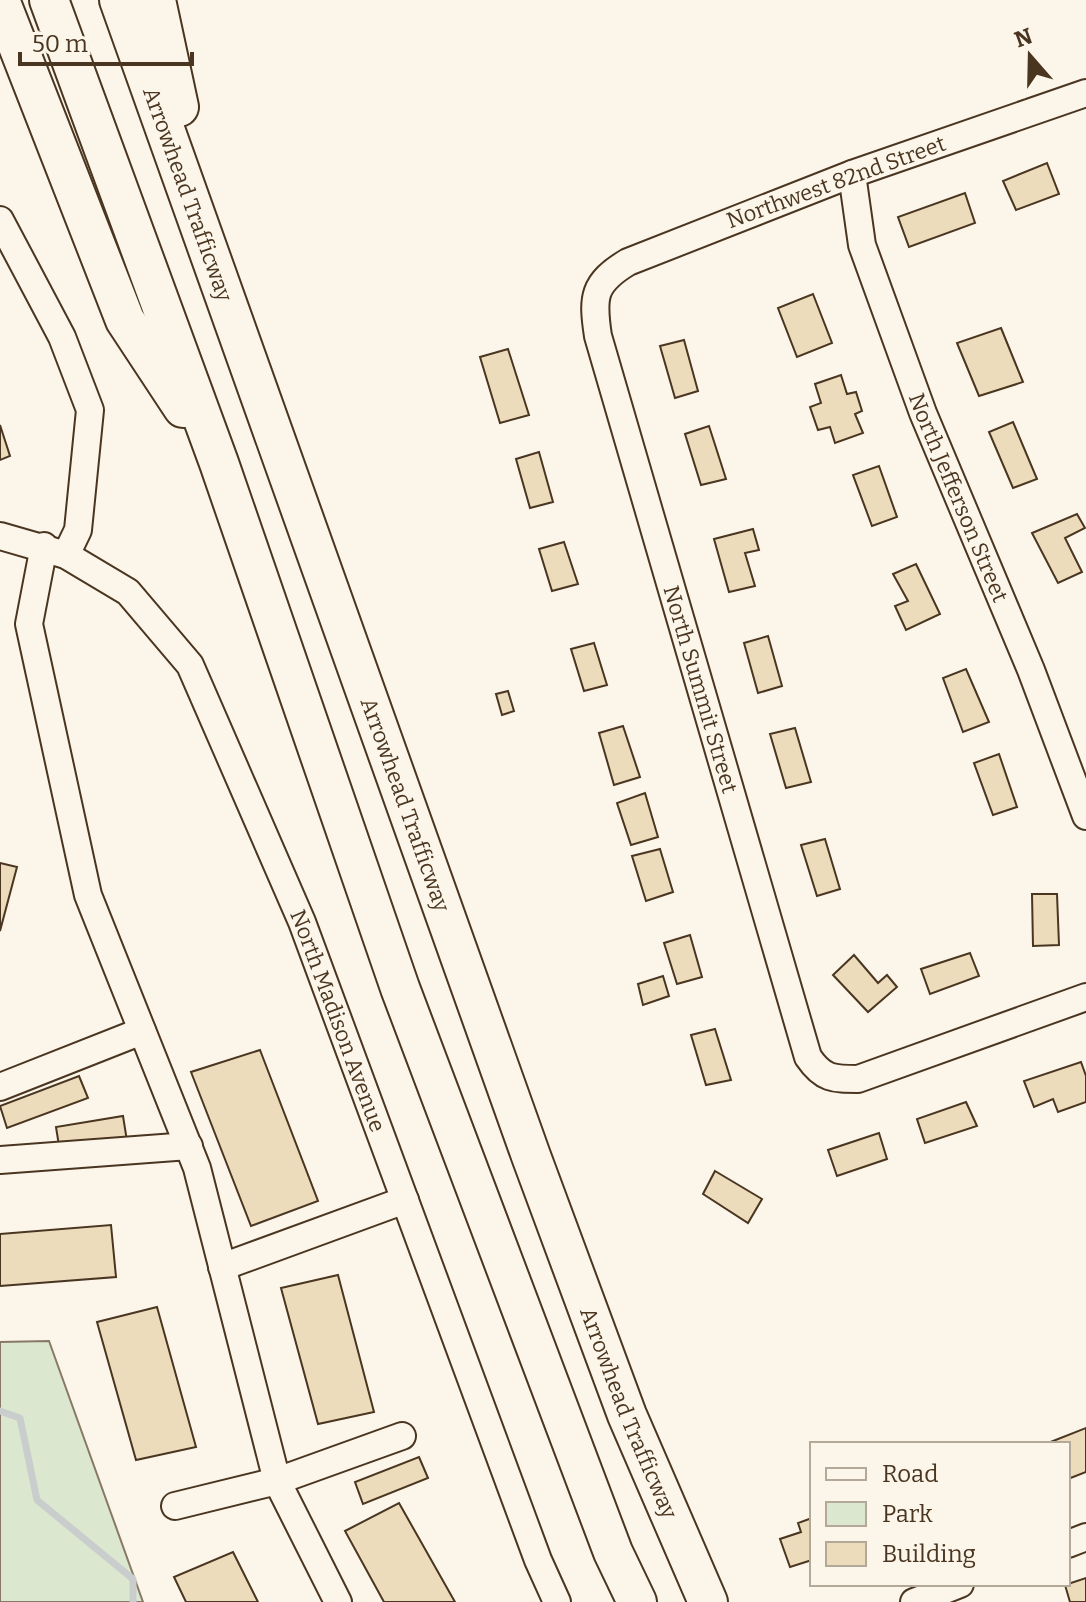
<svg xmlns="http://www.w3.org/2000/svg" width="1086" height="1602" viewBox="0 0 1086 1602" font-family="Bitter,serif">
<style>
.green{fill:#dce7d0;stroke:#887966;stroke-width:2}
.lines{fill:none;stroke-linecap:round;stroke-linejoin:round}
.stream{stroke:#c9cecd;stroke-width:7}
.building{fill:#ecdcbc;stroke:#4a3520;stroke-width:2}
.minor-casing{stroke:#4a3520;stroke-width:30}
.highway-casing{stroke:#4a3520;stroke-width:42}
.minor{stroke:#fbf6e9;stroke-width:26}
.highway{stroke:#fbf6e9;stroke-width:38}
.labels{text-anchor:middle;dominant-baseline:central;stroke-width:6;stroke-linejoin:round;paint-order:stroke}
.street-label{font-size:22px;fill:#4a3520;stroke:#fbf6e9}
</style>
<rect width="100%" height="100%" fill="#fbf6e9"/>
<!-- green -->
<path class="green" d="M49 1341 143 1602H0V1342Z"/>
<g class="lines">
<!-- stream -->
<path class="stream" d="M0 1411 20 1418 37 1500 133 1579V1602"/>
</g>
<!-- building -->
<g class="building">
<path d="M1047 163 1059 194 1016 210 1003 181Z"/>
<path d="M965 193 975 223 909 247 898 217Z"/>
<path d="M813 294 832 343 797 357 778 308Z"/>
<path d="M1001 328 1023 382 979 396 957 343Z"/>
<path d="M684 340 698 391 675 398 660 346Z"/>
<path d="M508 349 529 415 500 423 480 357Z"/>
<path d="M841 375 847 394 856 392 862 411 855 414 863 433 835 443 830 427 818 430 810 407 821 403 815 384Z"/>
<path d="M1013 422 1037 479 1013 488 989 432Z"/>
<path d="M0 425 10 456 0 460Z"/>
<path d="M709 426 726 479 701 485 685 434Z"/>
<path d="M539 452 553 502 530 508 516 459Z"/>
<path d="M879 466 897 517 872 526 853 475Z"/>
<path d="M1077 514 1085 528 1065 538 1082 572 1058 583 1032 533Z"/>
<path d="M753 529 759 550 745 553 755 586 729 592 714 539Z"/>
<path d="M564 542 578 584 552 591 539 549Z"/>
<path d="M916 564 940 614 906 630 895 606 908 601 893 574Z"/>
<path d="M768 636 782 686 758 693 744 643Z"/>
<path d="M594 643 607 685 584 691 571 649Z"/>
<path d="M966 669 989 722 963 732 943 678Z"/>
<path d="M508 691 514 711 502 715 496 694Z"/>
<path d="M623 726 640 777 614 785 599 733Z"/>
<path d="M795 728 811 782 786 788 770 734Z"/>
<path d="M999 754 1017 807 993 815 974 763Z"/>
<path d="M645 793 658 837 631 845 617 803Z"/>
<path d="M825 839 840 889 817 896 801 845Z"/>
<path d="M660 849 673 892 646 901 632 856Z"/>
<path d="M0 863 17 867 0 931Z"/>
<path d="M1032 894H1057L1059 945 1033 946Z"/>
<path d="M690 935 702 977 677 984 664 943Z"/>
<path d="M970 953 979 976 930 994 921 969Z"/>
<path d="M854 955 878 983 887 975 897 987 868 1012 833 975Z"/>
<path d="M663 976 669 996 643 1005 638 984Z"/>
<path d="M715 1029 731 1080 706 1085 691 1035Z"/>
<path d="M260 1050 318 1201 251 1226 191 1072Z"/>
<path d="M1081 1062 1086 1076V1102L1058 1112 1053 1099 1034 1107 1024 1081Z"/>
<path d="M79 1076 88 1098 7 1128 0 1106Z"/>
<path d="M966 1102 977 1126 925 1143 917 1119Z"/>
<path d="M123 1116 127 1141 60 1152 56 1127Z"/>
<path d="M879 1133 887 1159 837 1176 828 1150Z"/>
<path d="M715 1171 762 1199 748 1223 703 1194Z"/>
<path d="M111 1225 116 1277 0 1286V1234Z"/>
<path d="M338 1275 374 1412 318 1424 281 1288Z"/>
<path d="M157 1307 196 1447 136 1460 97 1322Z"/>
<path d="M1086 1428V1472L1068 1479V1444L1048 1443Z"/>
<path d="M419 1457 428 1478 363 1504 355 1482Z"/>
<path d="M399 1503 455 1602H384L345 1531Z"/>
<path d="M812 1518V1560L790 1567 780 1539 801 1532 798 1523Z"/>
<path d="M233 1552 258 1602H186L174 1577Z"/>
<path d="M1086 1578V1602H1070L1065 1585Z"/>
</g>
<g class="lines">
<defs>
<g id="minor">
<path id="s1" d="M1086 93 852 174 628 262C593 283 592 297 598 336L808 1057C823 1079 833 1079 858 1079L1086 997"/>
<path id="s2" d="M852 174 862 245 923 413 1031 670 1086 816"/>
<path d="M0 220 62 337 90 410 78 530 66 555"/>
<path id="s3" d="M0 536 66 555 128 592 190 665 302 922 538 1560 557 1602"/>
<path d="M44 546 29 624 88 895 197 1168 277 1481 338 1602"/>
<path d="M0 1087 142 1031"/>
<path d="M0 1160 189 1146"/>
<path d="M222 1267 405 1200"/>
<path d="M175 1506 277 1481 402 1436"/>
<path d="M1068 1544 1086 1537"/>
<path d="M914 1602 960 1584"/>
</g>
<g id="highway">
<path d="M0 0 125 320 183 408"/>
<path d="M49 0 219 463 400 988 613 1552 637 1602"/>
<path id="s4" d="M119 0 531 1156 627 1415 708 1602"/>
<path d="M156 0 179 107"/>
</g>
</defs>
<!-- minor casing -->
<use href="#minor" class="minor-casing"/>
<!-- highway casing -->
<use href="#highway" class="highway-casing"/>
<!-- minor -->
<use href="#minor" class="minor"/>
<!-- highway -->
<use href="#highway" class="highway"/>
</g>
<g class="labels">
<!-- street labels -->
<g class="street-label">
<text transform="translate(836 182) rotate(-20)">Northwest 82nd Street</text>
<text stroke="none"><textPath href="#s4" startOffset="206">Arrowhead Trafficway</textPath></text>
<text stroke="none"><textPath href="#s2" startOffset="342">North Jefferson Street</textPath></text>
<text stroke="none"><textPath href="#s1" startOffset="944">North Summit Street</textPath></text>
<text stroke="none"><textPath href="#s4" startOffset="854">Arrowhead Trafficway</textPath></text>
<text stroke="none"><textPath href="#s3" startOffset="622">North Madison Avenue</textPath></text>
<text stroke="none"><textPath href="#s4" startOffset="1502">Arrowhead Trafficway</textPath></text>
</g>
</g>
<!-- legend -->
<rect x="810" y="1442" width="260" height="144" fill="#fbf6e9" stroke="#b4a999" stroke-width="2"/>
<rect x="826" y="1468" width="40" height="12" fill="#fbf6e9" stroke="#b4a999" stroke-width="2"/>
<text x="882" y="1482" font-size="24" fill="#4a3520">Road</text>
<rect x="826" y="1502" width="40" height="24" fill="#dce7d0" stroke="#b4a999" stroke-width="2"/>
<text x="882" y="1522" font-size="24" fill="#4a3520">Park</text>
<rect x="826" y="1542" width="40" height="24" fill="#ecdcbc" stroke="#b4a999" stroke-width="2"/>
<text x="882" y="1562" font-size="24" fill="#4a3520">Building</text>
<!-- north arrow -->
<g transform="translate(1030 56) rotate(340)" stroke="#fbf6e9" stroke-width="6" paint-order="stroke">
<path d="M0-6L14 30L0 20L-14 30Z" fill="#4a3520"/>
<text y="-12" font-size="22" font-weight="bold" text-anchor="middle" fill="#4a3520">N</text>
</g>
<!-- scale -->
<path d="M20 52v12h172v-12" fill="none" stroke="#4a3520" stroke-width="4"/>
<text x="32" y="52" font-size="24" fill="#4a3520" stroke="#fbf6e9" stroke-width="6" paint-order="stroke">50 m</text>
</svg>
